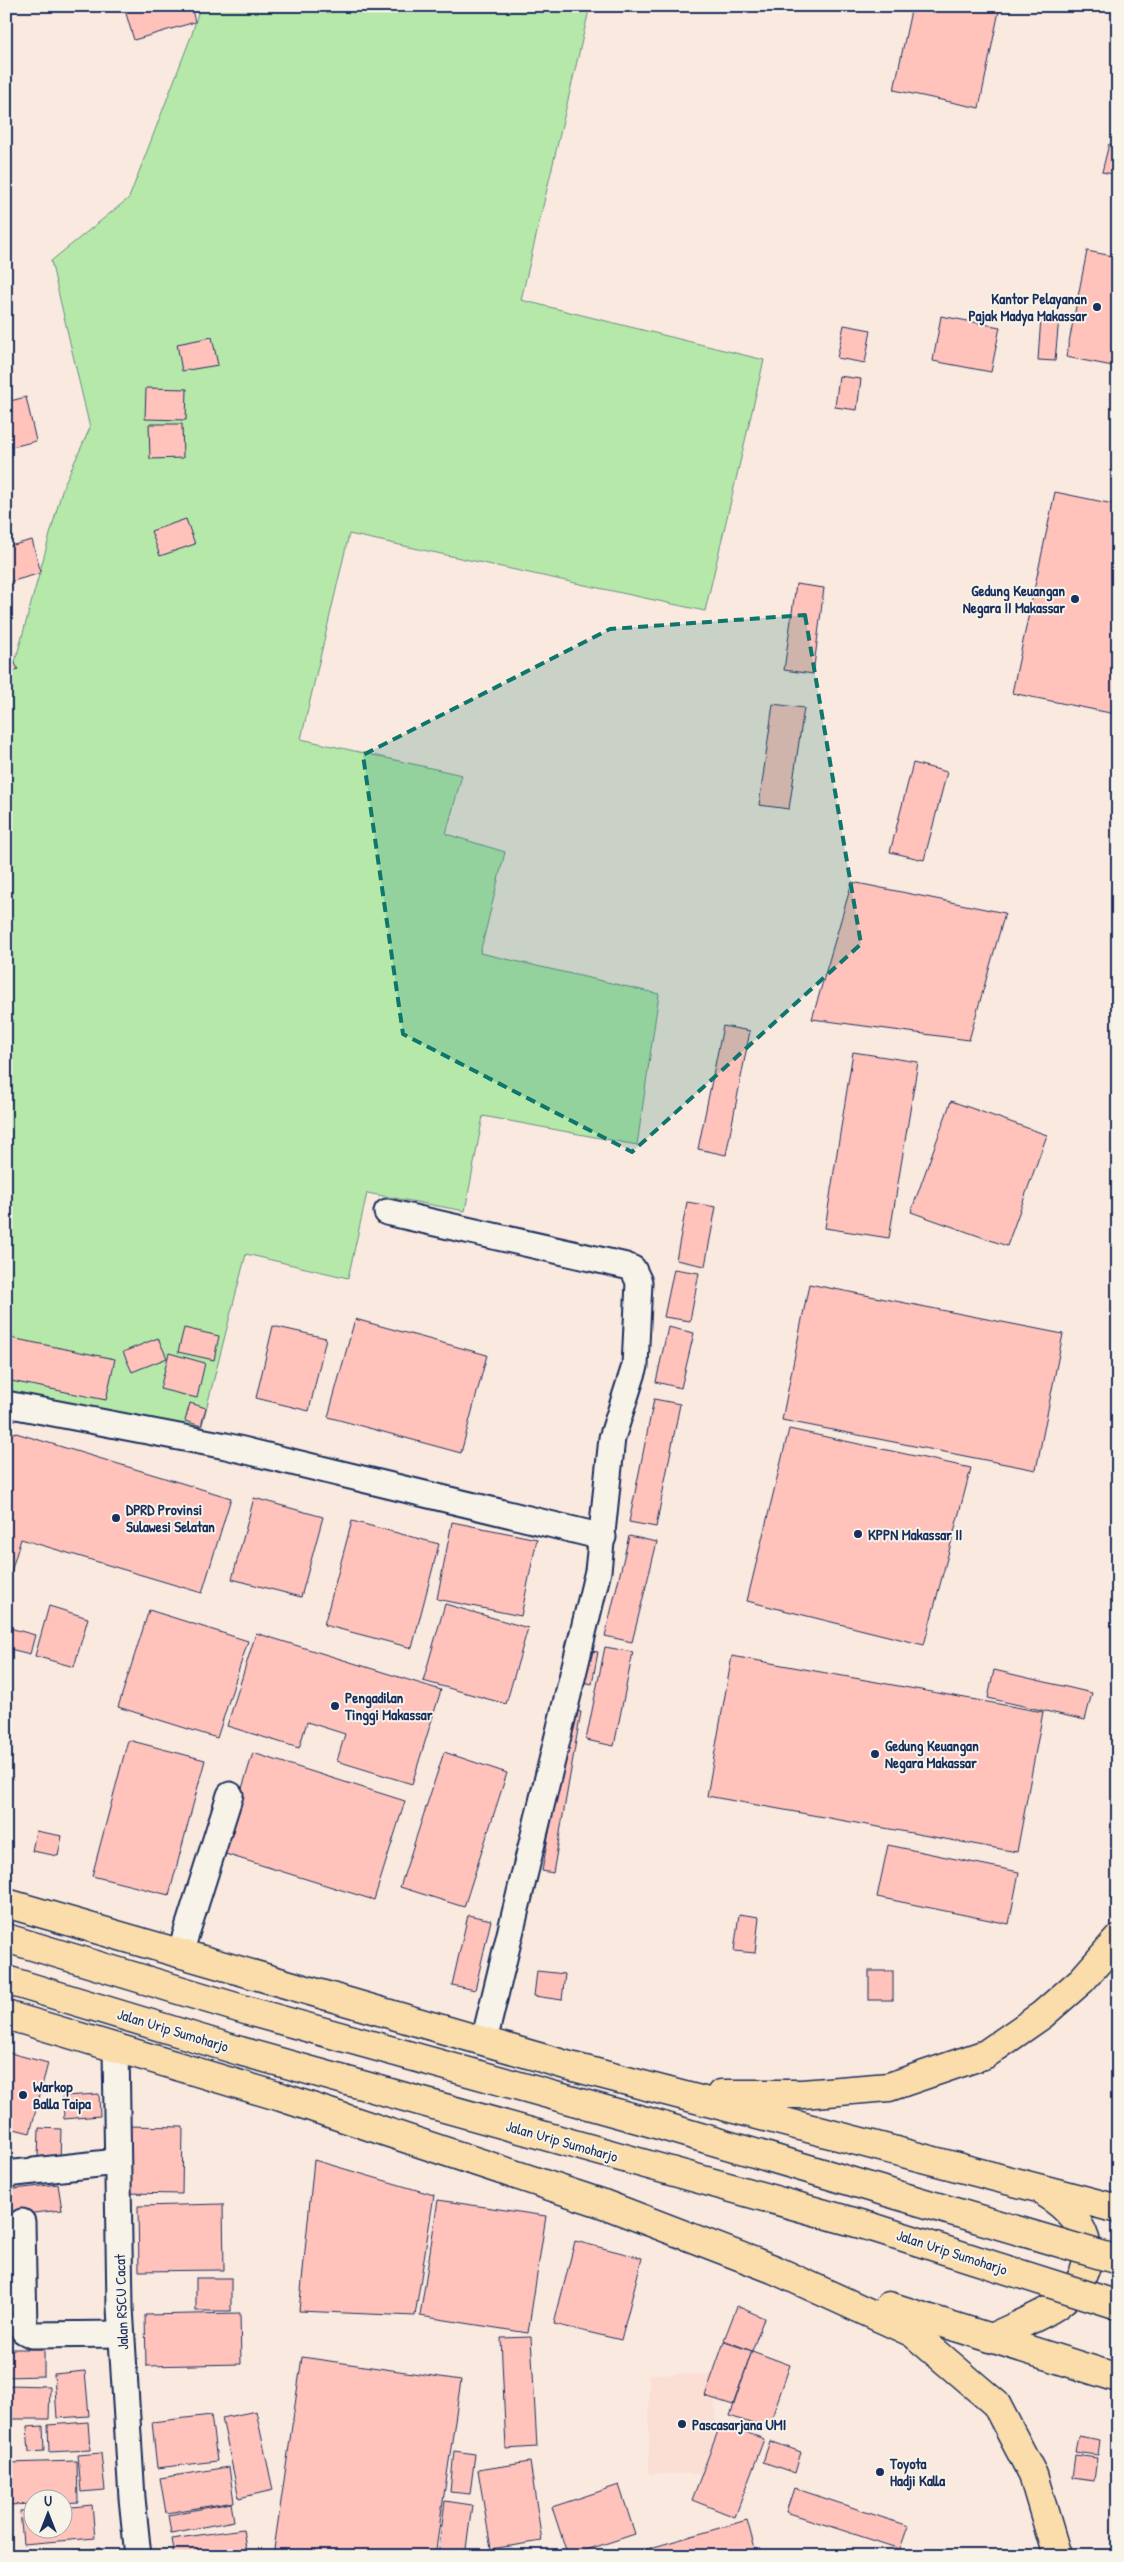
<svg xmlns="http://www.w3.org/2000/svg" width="1124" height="2562" viewBox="0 0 1124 2562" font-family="'Patrick Hand',sans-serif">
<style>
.built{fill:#fbded4}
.green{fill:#b6e9a9;stroke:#688c84}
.building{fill:#ffc3bb;stroke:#1b2f5e}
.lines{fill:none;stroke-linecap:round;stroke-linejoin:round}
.street-casing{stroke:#1b2f5e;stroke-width:29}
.highway-casing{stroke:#1b2f5e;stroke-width:31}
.street{stroke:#f7f3e8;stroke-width:25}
.highway{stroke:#faddab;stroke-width:28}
.highway-bridge-casing{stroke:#1b2f5e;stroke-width:31;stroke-linecap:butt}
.highway-bridge{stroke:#faddab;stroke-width:28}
.marked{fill:#0f766e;fill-opacity:0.2;stroke:#0f766e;stroke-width:4;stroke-dasharray:10 6;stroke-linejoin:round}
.poi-dot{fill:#1b2f5e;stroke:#f7f3e8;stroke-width:2}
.labels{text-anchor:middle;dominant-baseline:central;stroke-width:4;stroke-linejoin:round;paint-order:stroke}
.poi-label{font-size:15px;font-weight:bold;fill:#1b2f5e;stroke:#f7f3e8;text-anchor:start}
.street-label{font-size:15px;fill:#1b2f5e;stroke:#f7f3e8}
</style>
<rect width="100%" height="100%" fill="#f9e9df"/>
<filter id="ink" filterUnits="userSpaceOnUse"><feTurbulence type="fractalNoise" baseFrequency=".02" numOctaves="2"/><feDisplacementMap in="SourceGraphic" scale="10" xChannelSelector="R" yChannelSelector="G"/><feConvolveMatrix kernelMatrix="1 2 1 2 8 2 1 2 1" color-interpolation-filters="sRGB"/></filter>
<g filter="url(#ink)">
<!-- built -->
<rect class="built" x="649" y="2374" width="66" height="100"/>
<!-- green -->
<path class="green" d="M200 6H590L521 300 764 360 705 611 349 534 301 739 462 775 446 834 505 852 480 953 659 994 637 1145 483 1116 465 1211 367 1193 348 1278 246 1254 201 1429 6 1392V695L63 487 90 428 51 261 129 198 192 34Z"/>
<!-- building -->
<g class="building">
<path d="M191 6 195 22 134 40 124 7Z"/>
<path d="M912 6H1000L979 108 894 90Z"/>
<path d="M1109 144 1118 146V175L1102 172Z"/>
<path d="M1087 251 1118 257V367L1066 357Z"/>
<path d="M941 316 1000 327 991 372 933 361Z"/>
<path d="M1041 317 1059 318 1055 361 1038 360Z"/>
<path d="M844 325 871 330 865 363 837 358Z"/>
<path d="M212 337 218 365 182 371 177 344Z"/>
<path d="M839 376 861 379 857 410 835 407Z"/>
<path d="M146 388 187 389 186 420 145 419Z"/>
<path d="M26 397 36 441 12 447 6 433V402Z"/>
<path d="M149 424H182L183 458 150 459Z"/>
<path d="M1055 492 1118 505V704L1115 714 1012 693Z"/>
<path d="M186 519 195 544 160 556 151 531Z"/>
<path d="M32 540 41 573 6 583V547Z"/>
<path d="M796 584 824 588 813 674 784 670Z"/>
<path d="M6 647 18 669 6 675Z"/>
<path d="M773 704 804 708 789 809 759 805Z"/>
<path d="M913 763 947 772 924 860 890 852Z"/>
<path d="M852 882 1005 913 969 1040 812 1019Z"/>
<path d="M723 1026 750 1031 726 1155 698 1149Z"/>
<path d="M853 1052 918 1062 889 1238 825 1228Z"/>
<path d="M951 1101 1047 1135 1007 1246 911 1212Z"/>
<path d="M687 1202 716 1207 705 1266 676 1260Z"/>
<path d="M674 1269 699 1273 690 1321 664 1317Z"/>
<path d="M809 1284 1063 1334 1036 1470 782 1420Z"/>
<path d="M355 1319 487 1355 461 1453 328 1417Z"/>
<path d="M273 1326 326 1338 309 1411 256 1398Z"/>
<path d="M668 1327 694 1333 681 1388 656 1382Z"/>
<path d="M184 1328 219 1336 214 1360 178 1352Z"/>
<path d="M6 1337 115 1359 106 1400 6 1380Z"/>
<path d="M158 1338 167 1358 132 1372 123 1352Z"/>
<path d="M169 1353 205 1363 197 1398 160 1389Z"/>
<path d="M654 1399 680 1404 656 1527 629 1522Z"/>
<path d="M190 1403 206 1408 201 1426 185 1421Z"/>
<path d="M789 1429 971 1468 924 1645 747 1601Z"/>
<path d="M6 1430 231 1498 202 1593 21 1539 6 1588Z"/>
<path d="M254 1498 323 1517 301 1597 232 1579Z"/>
<path d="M352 1521 439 1544 412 1648 324 1625Z"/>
<path d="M452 1522 537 1539 521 1616 437 1599Z"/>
<path d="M629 1536 657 1542 632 1642 605 1636Z"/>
<path d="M445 1604 528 1628 506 1704 423 1681Z"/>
<path d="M49 1606 88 1618 74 1667 35 1656Z"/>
<path d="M149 1610 248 1641 217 1738 118 1707Z"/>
<path d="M6 1627 35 1635 30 1654 6 1648Z"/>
<path d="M256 1633 441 1690 412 1784 337 1761 345 1734 307 1722 299 1748 227 1726Z"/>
<path d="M605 1647 633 1652 614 1746 586 1740Z"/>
<path d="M584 1650 598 1652 592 1684 579 1681Z"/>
<path d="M732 1656 1043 1712 1017 1852 707 1796Z"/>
<path d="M994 1670 1092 1693 1085 1720 988 1698Z"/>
<path d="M571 1710 581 1712 553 1873 542 1871Z"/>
<path d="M128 1740 205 1760 169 1895 92 1876Z"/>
<path d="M444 1752 507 1773 464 1907 400 1887Z"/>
<path d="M253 1753 405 1801 374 1900 222 1853Z"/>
<path d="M36 1831 62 1836 58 1856 32 1851Z"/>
<path d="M888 1845 1019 1872 1009 1924 877 1897Z"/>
<path d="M739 1914 759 1917 755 1953 734 1951Z"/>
<path d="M468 1915 491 1920 475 1990 452 1985Z"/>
<path d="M537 1971 565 1974 562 2000 534 1996Z"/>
<rect x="869" y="1971" width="24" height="29"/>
<path d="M6 2052 48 2063 30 2133 6 2127Z"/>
<path d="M99 2094 100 2116 64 2119 63 2096Z"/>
<path d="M126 2126 183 2127 182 2194 125 2193Z"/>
<path d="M39 2128 61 2129 60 2160 38 2159Z"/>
<path d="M314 2160 434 2195 415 2316 299 2311Z"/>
<path d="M58 2184 62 2210 6 2216V2190Z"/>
<path d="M438 2200 546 2216 528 2333 420 2316Z"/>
<path d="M223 2204 224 2270 139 2271 138 2206Z"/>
<path d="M575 2241 642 2258 621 2340 554 2324Z"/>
<rect x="196" y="2278" width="35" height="33"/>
<path d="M737 2306 764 2318 752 2351 724 2340Z"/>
<path d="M240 2313 241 2364 146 2366 145 2315Z"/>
<path d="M531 2337 537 2447 506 2449 501 2338Z"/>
<path d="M724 2342 752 2351 733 2405 705 2396Z"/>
<path d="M6 2349H44V2376L6 2377Z"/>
<path d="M752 2351 790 2365 768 2429 730 2416Z"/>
<path d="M302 2357 461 2380 435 2556H273Z"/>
<path d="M85 2371 89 2416 57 2418 54 2374Z"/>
<path d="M6 2385 50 2386 49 2419H6Z"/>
<path d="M256 2411 273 2490 239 2498 222 2418Z"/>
<path d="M211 2415 217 2461 157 2468 152 2422Z"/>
<path d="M88 2422 90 2450 49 2452 48 2425Z"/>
<path d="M721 2423 764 2439 735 2517 692 2500Z"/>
<path d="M43 2426 44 2451 29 2452 27 2427Z"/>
<path d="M1078 2436 1100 2440 1098 2455 1075 2452Z"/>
<path d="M770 2441 801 2452 795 2473 763 2462Z"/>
<path d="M454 2451 475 2454 470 2494 450 2492Z"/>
<path d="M101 2453 105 2490 81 2492 78 2455Z"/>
<path d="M1075 2455 1097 2458 1094 2481 1072 2478Z"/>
<path d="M77 2461 78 2502 62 2503V2500H32V2504L6 2505V2463Z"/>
<path d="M530 2462 542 2541 491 2549 478 2470Z"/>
<path d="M229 2467 234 2502 166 2513 160 2478Z"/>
<path d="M619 2485 635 2534 568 2556 552 2507Z"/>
<path d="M794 2488 908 2526 900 2549 786 2512Z"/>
<path d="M445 2501 472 2505 465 2556H438Z"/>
<path d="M231 2503 234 2521 171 2533 168 2515Z"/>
<path d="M92 2505 95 2538 23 2544 20 2511 32 2510V2530H62V2508Z"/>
<path d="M747 2520 757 2556H623Z"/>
<path d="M243 2529 247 2556H174L171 2539Z"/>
<path d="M100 2548V2556H42V2552Z"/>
</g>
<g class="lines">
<defs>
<g id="street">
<path d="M387 1212 626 1266 633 1269 639 1282 635 1366 612 1438 598 1571 484 2041"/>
<path d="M6 1404 226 1446 603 1537"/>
<path d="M180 1953 230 1795"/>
<path d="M116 2048 120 2308 132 2498 138 2556"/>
<path d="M6 2174 117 2162"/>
<path d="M22 2222 24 2331 32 2335 121 2334"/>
</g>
<g id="highway">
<path d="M6 1903 566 2065 1118 2209"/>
<path d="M6 2015 281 2097 601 2203 773 2269 913 2333 996 2404 1033 2475 1057 2556"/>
<path d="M721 2094H802L889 2087 986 2054 1042 2015 1082 1980 1118 1939"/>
<path d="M889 2306 1118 2378"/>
<path d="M991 2338C1009 2329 1042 2316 1057 2305 1105 2269 1092 2222 1046 2194"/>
</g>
</defs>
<!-- street casing -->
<use href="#street" class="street-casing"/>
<!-- highway casing -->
<use href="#highway" class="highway-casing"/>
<!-- street -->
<use href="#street" class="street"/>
<!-- highway -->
<use href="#highway" class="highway"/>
<defs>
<g id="highway-bridge">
<path d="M6 1938 252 2012 649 2122 1118 2260"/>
<path d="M6 1980 240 2051 875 2228 1118 2305"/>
</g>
</defs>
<!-- highway-bridge casing -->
<use href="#highway-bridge" class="highway-bridge-casing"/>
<!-- highway-bridge -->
<use href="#highway-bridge" class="highway-bridge"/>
</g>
</g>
<!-- marked area -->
<path class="marked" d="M805 615 861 944 632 1152 403 1034 363 755 610 629Z"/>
<!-- markers -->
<g class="poi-dot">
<circle cx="1097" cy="307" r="5"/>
<circle cx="1075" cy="599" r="5"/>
<circle cx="116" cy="1518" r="5"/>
<circle cx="858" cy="1534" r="5"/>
<circle cx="335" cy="1706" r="5"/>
<circle cx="875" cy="1754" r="5"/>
<circle cx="23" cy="2095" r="5"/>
<circle cx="682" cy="2424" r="5"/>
<circle cx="880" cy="2472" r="5"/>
</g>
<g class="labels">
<!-- poi labels -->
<g class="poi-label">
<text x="1087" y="298" text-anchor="end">Kantor Pelayanan<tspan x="1087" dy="17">Pajak Madya Makassar</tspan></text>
<text x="1065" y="590" text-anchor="end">Gedung Keuangan<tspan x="1065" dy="17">Negara II Makassar</tspan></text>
<text x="126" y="1509">DPRD Provinsi<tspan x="126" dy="17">Sulawesi Selatan</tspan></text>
<text x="868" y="1534">KPPN Makassar II</text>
<text x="345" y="1697">Pengadilan<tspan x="345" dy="17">Tinggi Makassar</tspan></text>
<text x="885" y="1745">Gedung Keuangan<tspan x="885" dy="17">Negara Makassar</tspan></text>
<text x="33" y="2086">Warkop<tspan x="33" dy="17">Balla Taipa</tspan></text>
<text x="692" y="2424">Pascasarjana UMI</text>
<text x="890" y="2463">Toyota<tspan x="890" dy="17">Hadji Kalla</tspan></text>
</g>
<!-- street labels -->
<g class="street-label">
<text transform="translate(173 2030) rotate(17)">Jalan Urip Sumoharjo</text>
<text transform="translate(562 2141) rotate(16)">Jalan Urip Sumoharjo</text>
<text transform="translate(952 2252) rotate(18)">Jalan Urip Sumoharjo</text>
<text transform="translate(121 2302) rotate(-92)">Jalan RSCU Cacat</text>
</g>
</g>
<!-- margin -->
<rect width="1124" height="2562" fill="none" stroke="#f7f3e8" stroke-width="25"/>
<rect x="12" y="12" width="1099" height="2537" fill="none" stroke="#1b2f5e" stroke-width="2" filter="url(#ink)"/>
<!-- north arrow -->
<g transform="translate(48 2514)"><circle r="24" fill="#f7f3e8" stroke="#9fa5b1"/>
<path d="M0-4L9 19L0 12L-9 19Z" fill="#1b2f5e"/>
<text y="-8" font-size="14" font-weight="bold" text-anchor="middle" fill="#1b2f5e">U</text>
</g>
</svg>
